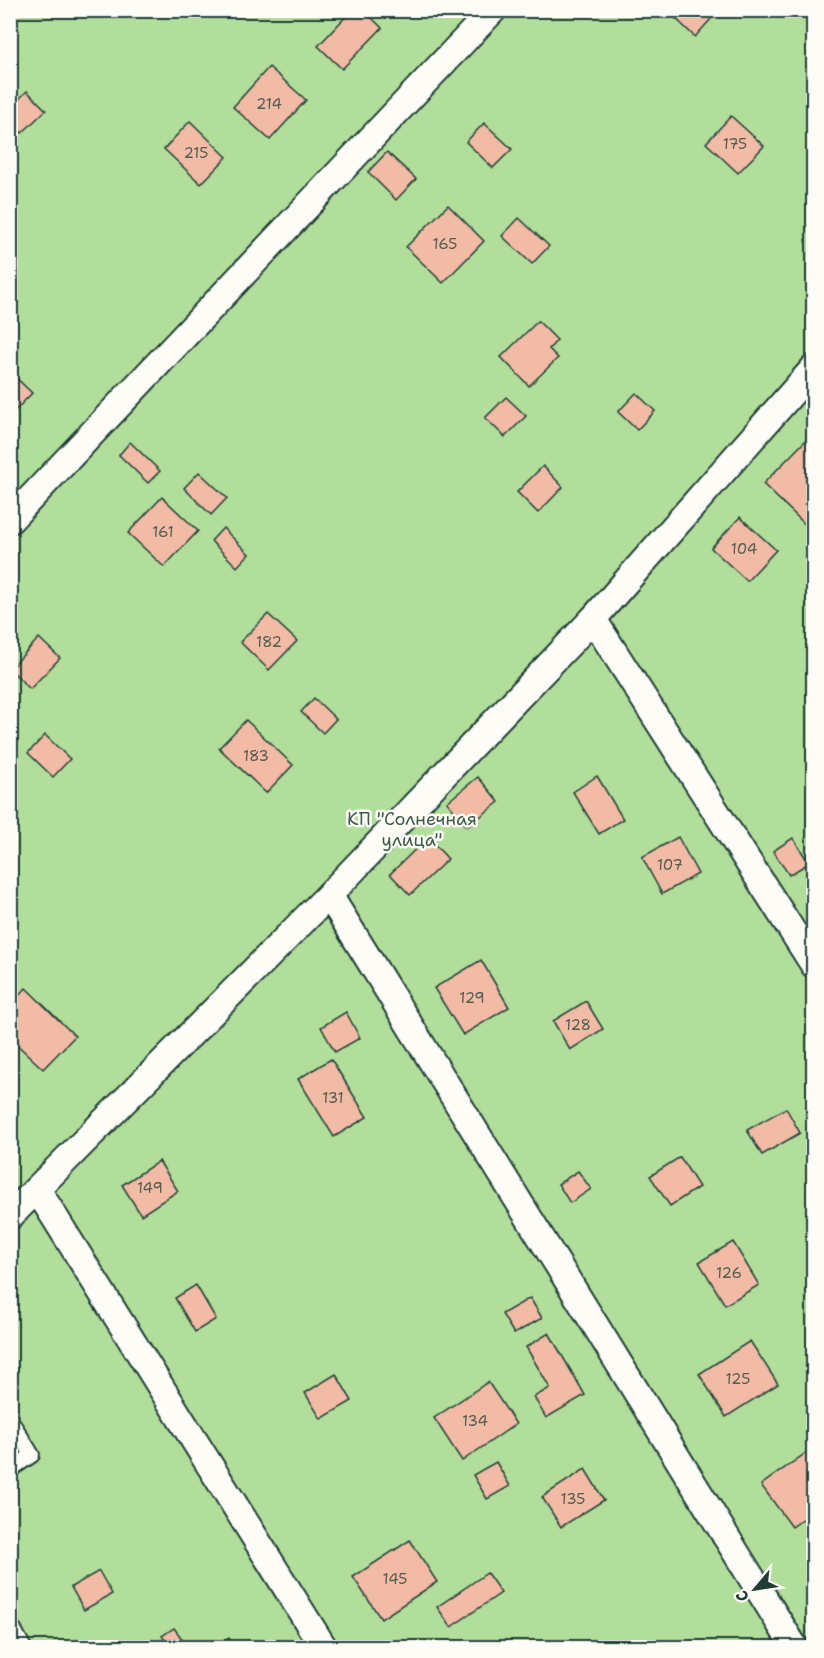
<svg xmlns="http://www.w3.org/2000/svg" width="824" height="1658" viewBox="0 0 824 1658" font-family="'Shantell Sans',sans-serif">
<style>
.green{fill:#b2de9c;stroke:#688e68;stroke-width:1.5}
.building{fill:#f2bba6;stroke:#1f3d34;stroke-width:1.5}
.lines{fill:none;stroke-linecap:round;stroke-linejoin:round}
.service-casing{stroke:#1f3d34;stroke-width:18}
.minor-casing{stroke:#1f3d34;stroke-width:30}
.service{stroke:#fdfcf7;stroke-width:14}
.minor{stroke:#fdfcf7;stroke-width:26}
.labels{text-anchor:middle;dominant-baseline:central;stroke-width:5;stroke-linejoin:round;paint-order:stroke}
.number-label{font-size:15px;fill:#545c50}
.park-label{font-size:18px;fill:#3c5d49;stroke:#fdfcf7}
</style>
<rect width="100%" height="100%" fill="#fdfcf7"/>
<filter id="ink" filterUnits="userSpaceOnUse"><feTurbulence type="fractalNoise" baseFrequency=".0167" numOctaves="2"/><feDisplacementMap in="SourceGraphic" scale="12" xChannelSelector="R" yChannelSelector="G"/><feConvolveMatrix kernelMatrix="1 2 1 2 8 2 1 2 1" color-interpolation-filters="sRGB"/></filter>
<g filter="url(#ink)">
<!-- green -->
<rect class="green" x="11" y="11" width="802" height="1636"/>
<!-- building -->
<g class="building">
<path d="M352 10H364L382 28 342 69 318 46Z"/>
<path d="M667 10H719L695 37Z"/>
<path d="M269 67 306 100 270 140 233 107Z"/>
<path d="M27 91 46 110 22 133 10 122V108Z"/>
<path d="M731 116 764 146 738 173 706 143Z"/>
<path d="M190 121 227 157 201 184 164 149Z"/>
<path d="M484 123 512 149 493 168 466 142Z"/>
<path d="M387 152 416 179 396 200 368 172Z"/>
<path d="M448 205 484 241 443 283 406 247Z"/>
<path d="M519 218 549 246 532 264 502 236Z"/>
<path d="M538 321 557 340 549 349 558 358 529 386 501 357Z"/>
<path d="M10 372 32 393 10 416Z"/>
<path d="M636 393 655 411 637 430 618 412Z"/>
<path d="M506 397 526 416 505 437 485 418Z"/>
<path d="M806 440 814 447V527L811 530 763 484Z"/>
<path d="M130 442 160 471 148 483 119 455Z"/>
<path d="M543 466 563 487 538 513 517 492Z"/>
<path d="M199 472 227 498 211 515 184 488Z"/>
<path d="M162 497 198 531 164 567 128 533Z"/>
<path d="M740 517 776 550 747 581 711 548Z"/>
<path d="M223 528 249 554 237 567 211 541Z"/>
<path d="M268 614 297 641 269 670 240 642Z"/>
<path d="M39 638 60 658 30 689 10 669Z"/>
<path d="M314 698 336 719 323 733 301 712Z"/>
<path d="M246 720 293 765 266 793 219 748Z"/>
<path d="M45 735 70 759 53 777 28 753Z"/>
<path d="M597 776 623 819 599 834 573 792Z"/>
<path d="M478 777 499 802 467 827 447 802Z"/>
<path d="M428 837 448 859 410 895 390 874Z"/>
<path d="M678 837 698 874 662 894 642 857Z"/>
<path d="M793 838 809 863 789 875 773 851Z"/>
<path d="M481 960 509 1007 463 1035 434 988Z"/>
<path d="M26 988 75 1036 43 1069 10 1038V1005Z"/>
<path d="M586 1001 603 1029 570 1050 553 1021Z"/>
<path d="M346 1012 360 1038 335 1052 321 1027Z"/>
<path d="M331 1059 367 1117 334 1137 298 1079Z"/>
<path d="M786 1108 800 1133 762 1155 747 1130Z"/>
<path d="M680 1157 699 1187 670 1206 650 1176Z"/>
<path d="M159 1161 178 1191 141 1215 122 1185Z"/>
<path d="M578 1171 591 1189 570 1203 558 1184Z"/>
<path d="M733 1242 759 1285 725 1305 699 1262Z"/>
<path d="M196 1285 216 1319 195 1332 175 1298Z"/>
<path d="M530 1298 542 1318 514 1334 502 1314Z"/>
<path d="M549 1333 585 1395 546 1418 534 1397 550 1388 526 1347Z"/>
<path d="M750 1341 778 1384 726 1417 699 1374Z"/>
<path d="M336 1374 352 1401 321 1419 305 1393Z"/>
<path d="M488 1382 516 1424 462 1461 434 1418Z"/>
<path d="M813 1448 814 1511 792 1527 761 1485Z"/>
<path d="M496 1462 510 1486 487 1499 473 1475Z"/>
<path d="M585 1469 604 1500 561 1527 542 1497Z"/>
<path d="M410 1540 437 1582 381 1619 353 1577Z"/>
<path d="M99 1571 112 1594 84 1610 71 1587Z"/>
<path d="M487 1573 501 1593 451 1627 437 1607Z"/>
<path d="M174 1628 189 1648H171L162 1636Z"/>
<path d="M229 1638 235 1648H213Z"/>
</g>
<g class="lines">
<defs>
<g id="service">
<path d="M10 1419 32 1455 10 1470"/>
<path d="M10 1623 24 1648"/>
</g>
<g id="minor">
<path d="M10 520 493 10"/>
<path d="M593 619 814 965"/>
<path d="M329 895 795 1648"/>
<path d="M37 1189 324 1648"/>
<path d="M10 1216 329 895 593 619 814 368"/>
</g>
</defs>
<!-- service casing -->
<use href="#service" class="service-casing"/>
<!-- minor casing -->
<use href="#minor" class="minor-casing"/>
<!-- service -->
<use href="#service" class="service"/>
<!-- minor -->
<use href="#minor" class="minor"/>
</g>
</g>
<g class="labels">
<!-- number labels -->
<g class="number-label">
<text x="269" y="104">214</text>
<text x="735" y="144">175</text>
<text x="196" y="153">215</text>
<text x="445" y="244">165</text>
<text x="163" y="532">161</text>
<text x="744" y="549">104</text>
<text x="269" y="642">182</text>
<text x="256" y="756">183</text>
<text x="670" y="865">107</text>
<text x="472" y="998">129</text>
<text x="578" y="1025">128</text>
<text x="333" y="1098">131</text>
<text x="150" y="1188">149</text>
<text x="729" y="1273">126</text>
<text x="738" y="1379">125</text>
<text x="475" y="1421">134</text>
<text x="573" y="1499">135</text>
<text x="395" y="1579">145</text>
</g>
<!-- park labels -->
<g class="park-label">
<text x="412" y="819">КП "Солнечная<tspan x="412" dy="21">улица"</tspan></text>
</g>
</g>
<!-- margin -->
<rect width="824" height="1658" fill="none" stroke="#fdfcf7" stroke-width="36"/>
<rect x="18" y="18" width="788" height="1622" fill="none" stroke="#1f3d34" stroke-width="2" filter="url(#ink)"/>
<!-- north arrow -->
<g transform="translate(755 1589) rotate(241)" stroke="#fdfcf7" stroke-width="4.5" paint-order="stroke">
<path d="M0-4.5L10 22L0 15L-10 22Z" fill="#1f3d34"/>
<text y="-9" font-size="16" font-weight="bold" text-anchor="middle" fill="#1f3d34">С</text>
</g>
</svg>
